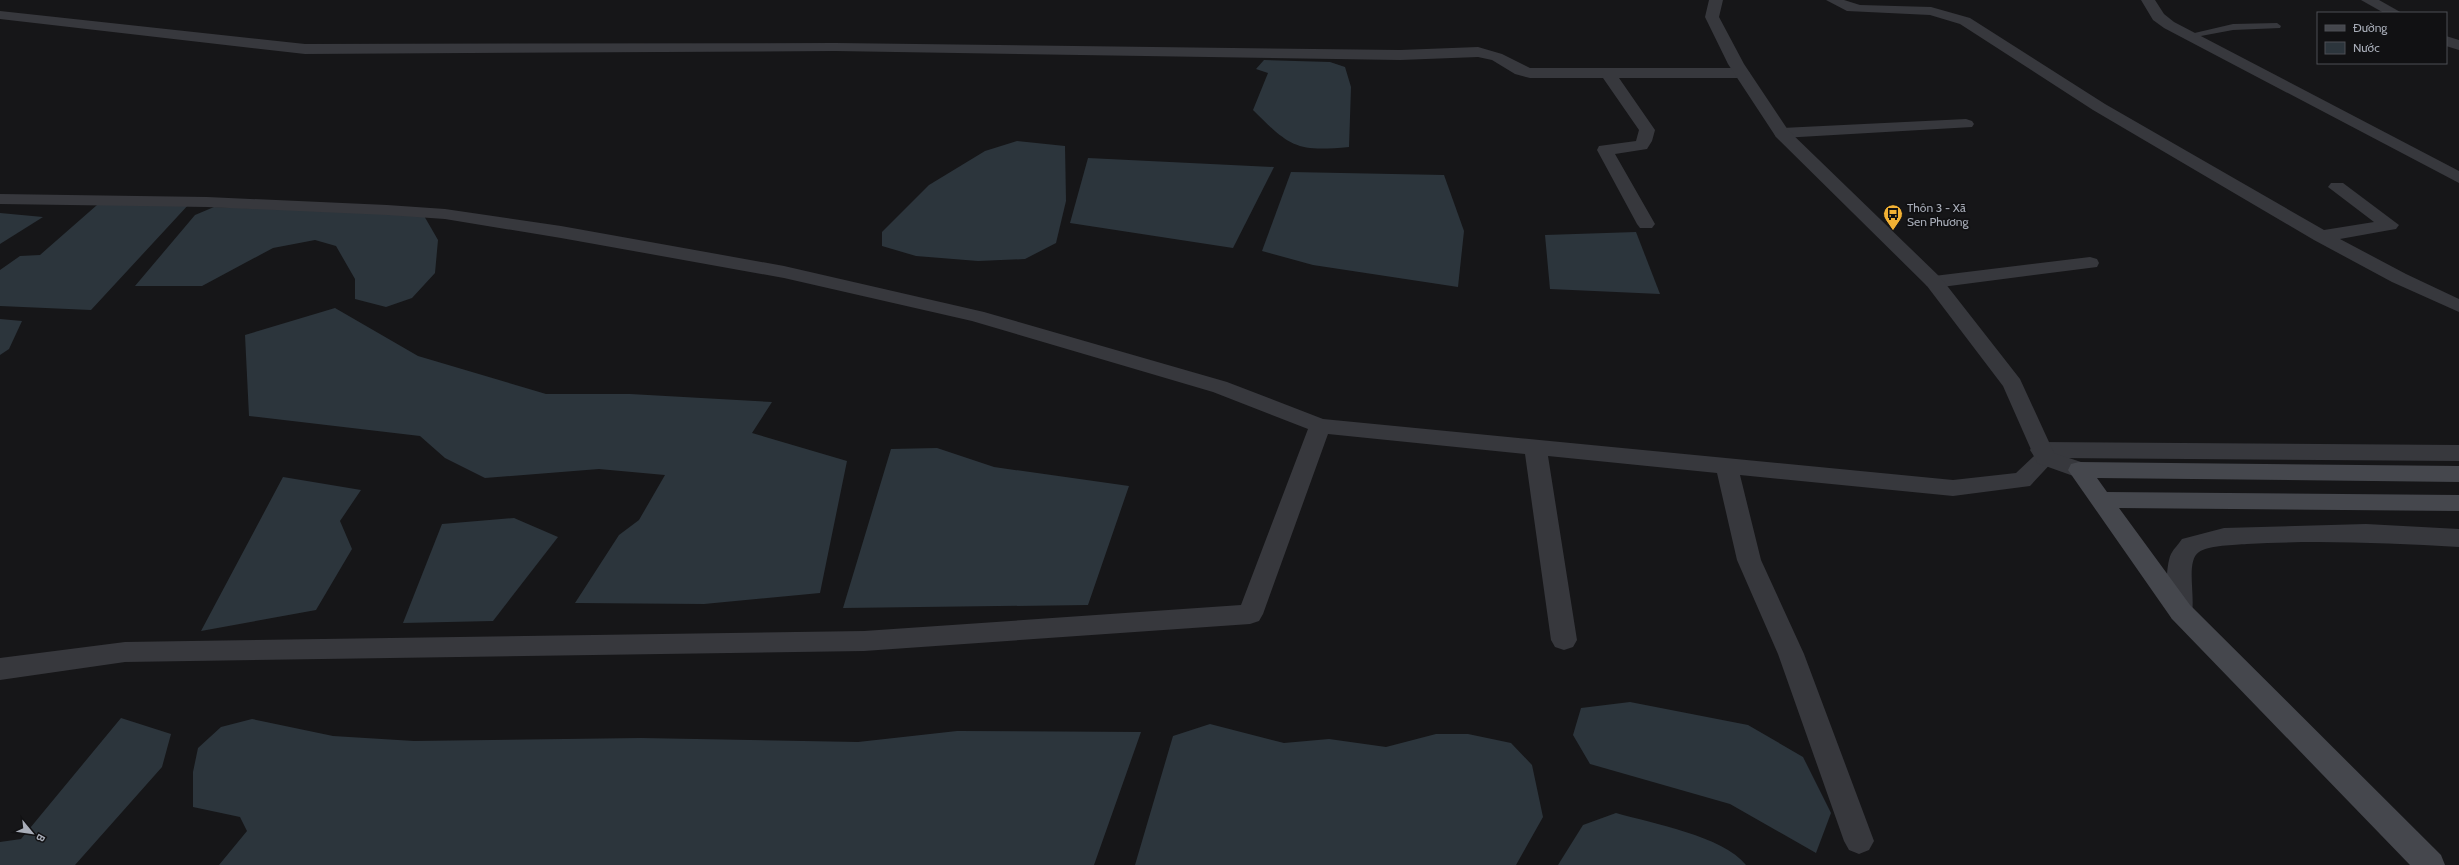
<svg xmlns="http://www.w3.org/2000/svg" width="2459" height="865" viewBox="0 0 2459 865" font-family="Cabin,sans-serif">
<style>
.water{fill:#2c353c}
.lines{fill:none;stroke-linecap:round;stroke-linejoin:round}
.service{fill:#37383d;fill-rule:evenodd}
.minor{fill:#37383d;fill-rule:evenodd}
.tertiary{fill:#37383d;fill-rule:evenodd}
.secondary{fill:#45474d;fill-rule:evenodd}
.labels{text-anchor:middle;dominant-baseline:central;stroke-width:3.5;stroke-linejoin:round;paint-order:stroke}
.poi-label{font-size:12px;fill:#a8adb8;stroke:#111113;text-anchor:start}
</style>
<rect width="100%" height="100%" fill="#161618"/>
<!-- water -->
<g class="water">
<path d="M1264 60 1330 62 1345 67 1351 87 1349 147C1296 152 1290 147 1253 110L1268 73 1256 69Z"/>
<path d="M1017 141 1065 146 1066 201 1056 243 1025 259 978 261 916 256 882 246V232L929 185 985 151Z"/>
<path d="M1088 158 1274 167 1233 248 1070 223Z"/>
<path d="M1291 172 1444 175 1464 231 1458 287 1313 265 1262 251Z"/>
<path d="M105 198 190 203 91 310 0 306V270L20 256 40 255Z"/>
<path d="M214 207 423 214 438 240 435 273 412 298 386 307 355 299V279L336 246 315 240 273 248 202 286H135L195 215Z"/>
<path d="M0 213 43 217 0 244Z"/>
<path d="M1636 232 1660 294 1550 289 1545 235Z"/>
<path d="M335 308 418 356 546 394H630L772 402 752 433 847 461 820 593 704 604 575 603 619 535 639 520 665 475 599 469 485 478 445 458 420 436 249 416 245 335Z"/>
<path d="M0 319 22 321 9 349 0 355Z"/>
<path d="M937 448 994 467 1129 486 1088 605 843 608 891 449Z"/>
<path d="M283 477 361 490 340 521 352 549 316 610 201 631Z"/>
<path d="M514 518 558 537 493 621 403 623 442 524Z"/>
<path d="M1630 702 1748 725 1803 757 1831 813 1816 853 1730 804 1590 764 1573 735 1581 708Z"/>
<path d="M121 718 171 734 162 767 75 865H0V842L21 839Z"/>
<path d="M252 719 333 736 414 741 641 738 858 742 957 731 1141 732 1094 865H219L247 831 240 817 193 807V772L198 748 221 727Z"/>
<path d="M1210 724 1284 743 1329 739 1386 747 1436 734H1468L1511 743 1532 765 1543 817 1516 865H1135L1173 736Z"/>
<path d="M1616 813C1651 823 1723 836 1746 865H1558L1583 825Z"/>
</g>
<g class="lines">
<!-- service -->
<path class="service" d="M2277 23 2281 26 2280 28 2233 30 2190 38 2186 35 2233 24Z"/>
<!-- minor -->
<g class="minor">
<path d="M1826 0H1844L1860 5 1931 7 1970 18 2105 104 2324 230 2374 222 2328 187 2331 183H2343L2399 225 2396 229 2390 230 2340 239 2406 274 2459 299V312L2392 282 2314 240 2093 110 1960 24 1930 15 1847 11Z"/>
<path d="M2141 0H2155L2164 14 2174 22 2459 171V183L2164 28 2153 20Z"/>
<path d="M2361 0H2379L2402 13H2384Z"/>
<path d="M0 11 305 44 835 43 1400 50 1478 47 1502 54 1530 68H1742L1750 73 1742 78H1619L1655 130 1652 141 1647 149 1615 154 1655 224 1652 228H1640L1637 224 1597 150 1599 146 1636 141 1639 130 1603 78H1530L1515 74 1492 60 1478 57 1400 60 835 51 305 54 0 19Z"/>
<path d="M2446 36 2459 40V50L2446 46Z"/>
<path d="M1966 119 1972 121 1974 124 1972 127 1782 138 1776 137 1774 133 1776 129 1782 128Z"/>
<path d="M0 194 207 197 387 205 445 209 561 226 784 266 984 312 1227 382 1323 419 1953 480 2016 473 2034 456 2030 450 2033 445 2041 442 2459 445V461L2056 458 2030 486 1953 496 1740 475 1761 560 1804 654 1874 841 1869 850 1859 854 1849 850 1844 841 1778 654 1737 560 1717 473 1548 456 1577 640 1573 647 1564 650 1555 647 1551 640 1525 454 1328 434 1263 614 1259 621 1250 624 864 651 125 662 0 680V658L125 642 864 631 1241 605 1308 429 1213 392 972 321 784 278 561 238 445 219 387 215 207 207 0 204Z"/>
<path d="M2090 257 2097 259 2099 263 2097 267 1934 288 1927 286 1924 282 1927 278 1934 276Z"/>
<path d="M2366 524 2459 529V547C2388 543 2318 540 2247 544 2235 545 2209 545 2199 552 2184 562 2198 603 2190 619L2181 622 2172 619C2165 607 2165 567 2171 554 2174 548 2179 544 2182 539L2224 528Z"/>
</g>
<!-- tertiary -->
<path class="tertiary" d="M1709 0H1723L1719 17 1744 64 1788 130 1941 278 2020 379 2054 453 2087 464 2090 470 2087 476 2079 478 2037 463 2003 386 1927 286 1776 137 1728 64 1705 17Z"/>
<!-- secondary -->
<path class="secondary" d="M2079 462 2459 466V482L2097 478 2107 492 2459 495V511L2119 508 2190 605 2441 855 2445 865H2410L2172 619 2068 470 2071 464Z"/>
</g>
<!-- icons -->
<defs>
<symbol id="bus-pin" viewBox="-11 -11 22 30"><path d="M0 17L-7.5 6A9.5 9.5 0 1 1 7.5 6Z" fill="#f2b134" stroke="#111113"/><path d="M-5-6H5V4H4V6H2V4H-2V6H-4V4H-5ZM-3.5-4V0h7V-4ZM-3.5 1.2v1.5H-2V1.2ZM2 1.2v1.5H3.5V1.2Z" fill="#111"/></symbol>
</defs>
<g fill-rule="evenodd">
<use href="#bus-pin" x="1882" y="203" width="22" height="30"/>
</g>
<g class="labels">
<!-- poi labels -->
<g class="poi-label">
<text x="1907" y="207">Thôn 3 - Xã<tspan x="1907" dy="14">Sen Phương</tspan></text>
</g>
</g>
<!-- legend -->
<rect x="2317" y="12" width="130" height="52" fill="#111113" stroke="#4d4f55"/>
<rect x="2325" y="25" width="20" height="6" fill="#45474d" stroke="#4d4f55"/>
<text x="2353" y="32" font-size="12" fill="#a8adb8">Đường</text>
<rect x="2325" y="42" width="20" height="12" fill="#2c353c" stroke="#4d4f55"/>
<text x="2353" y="52" font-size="12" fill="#a8adb8">Nước</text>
<!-- north arrow -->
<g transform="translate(32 833) rotate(119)" stroke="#111113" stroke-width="3" paint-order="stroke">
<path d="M0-3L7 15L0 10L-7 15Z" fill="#a8adb8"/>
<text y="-6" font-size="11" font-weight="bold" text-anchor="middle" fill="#a8adb8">B</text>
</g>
</svg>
